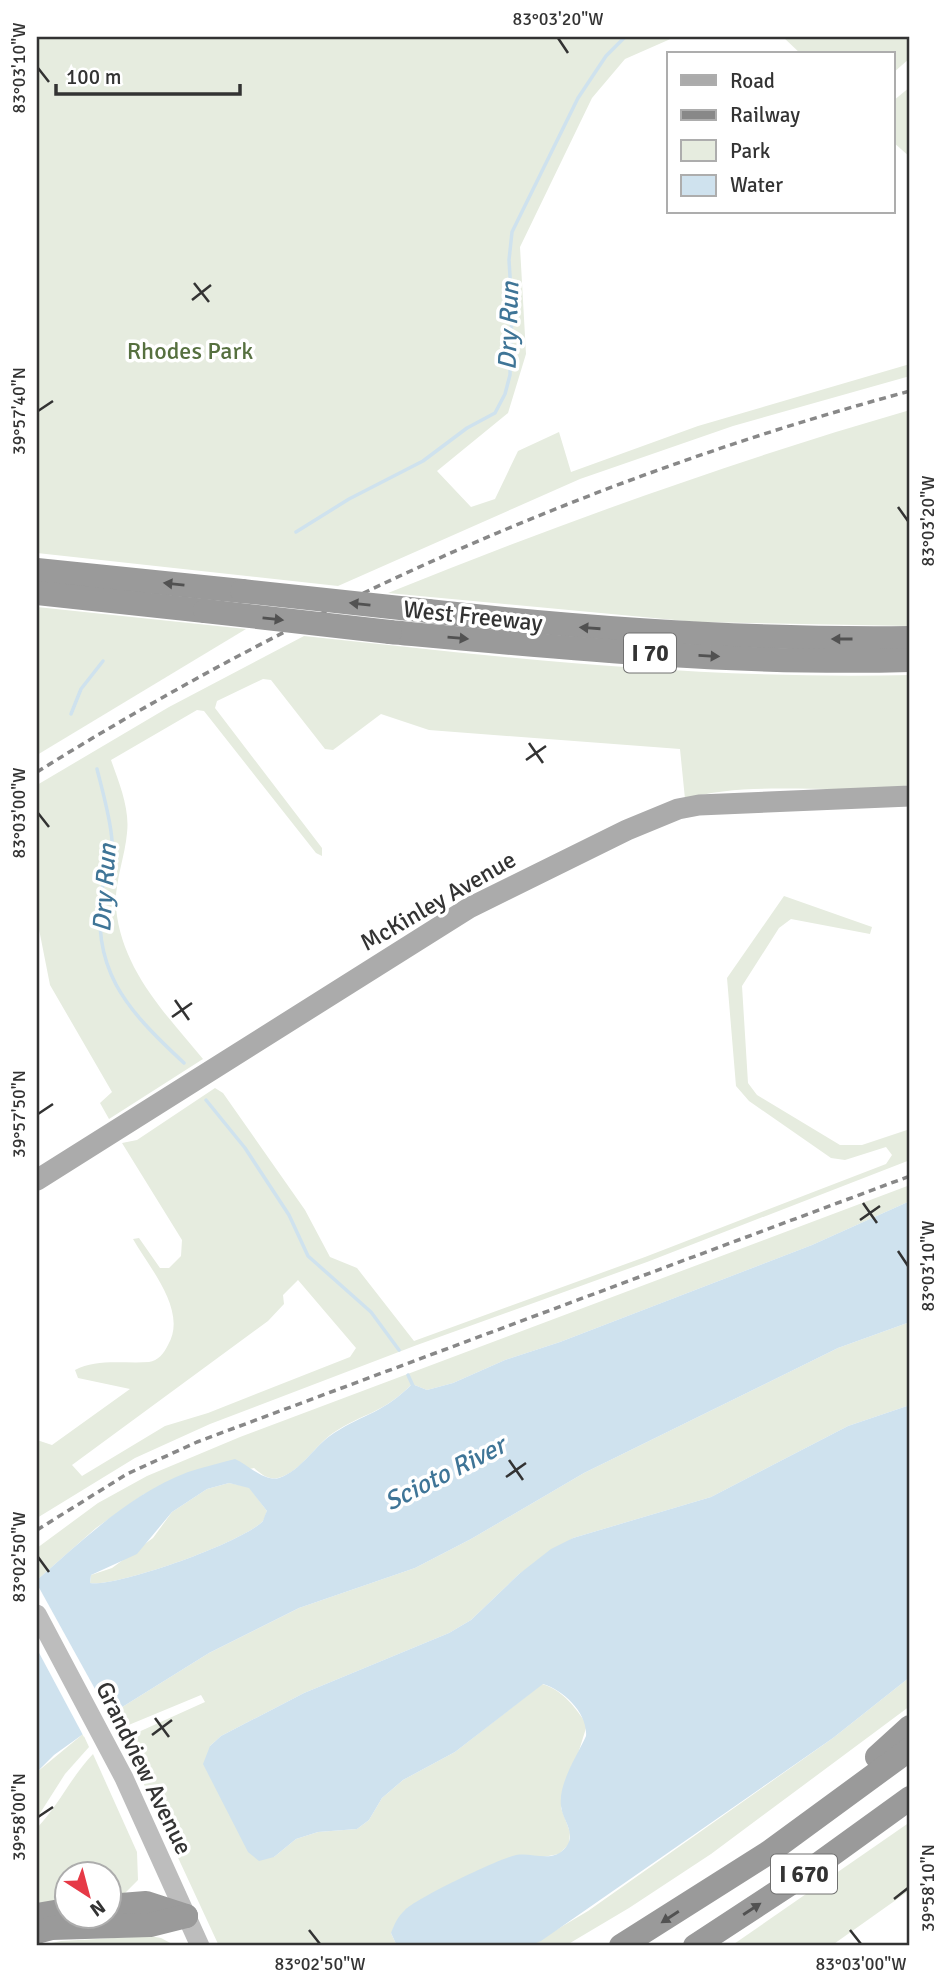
<svg xmlns="http://www.w3.org/2000/svg" width="947" height="1983" viewBox="0 0 947 1983" font-family="Signika,sans-serif">
<style>
.green{fill:#e6ecdf;fill-rule:evenodd}
.water{fill:#cfe2ee;fill-rule:evenodd}
.pier{fill:#fff}
.lines{fill:none;stroke-linecap:round;stroke-linejoin:round}
.stream{stroke:#cfe2ee;stroke-width:3.5}
.secondary{stroke:#bdbdbd;stroke-width:19}
.primary{stroke:#ababab;stroke-width:21}
.motorway{stroke:#9a9a9a;stroke-width:24}
.rail{stroke:#888;stroke-width:3.5;stroke-dasharray:7 5;stroke-linecap:butt}
.motorway-bridge{stroke:#9a9a9a;stroke-width:24}
.oneway{fill:#525252}
.ticks{fill:none;stroke:#333;stroke-width:2.5}
.labels{text-anchor:middle;dominant-baseline:central;stroke-width:7;stroke-linejoin:round;paint-order:stroke}
.shield{fill:#fff;stroke:#707070;stroke-width:2}
.shield-label{font-size:23px;font-weight:bold;fill:#333}
.park-label{font-size:24px;fill:#56703f;stroke:#fff}
.street-label{font-size:24px;fill:#333;stroke:#fff}
.water-label{font-size:26px;font-style:italic;fill:#3f7597;stroke:#fff}
.neatline{fill:none;stroke:#333;stroke-width:2.5}
.ticks-label{font-size:18px;text-anchor:middle;fill:#333}
</style>
<rect width="100%" height="100%" fill="#fff"/>
<!-- green -->
<g class="green">
<path d="M37 37H675L625 59 592 98 520 247 526 354 508 413 437 471 471 507 495 499 518 451 559 432 571 472 698 426 910 364V376L733 426 580 479 338 586 37 553Z"/>
<path d="M783 37H910V58L893 73V54H801Z"/>
<path d="M910 87V157L893 142V101Z"/>
<path d="M910 410V626L696 622 388 593C559 524 733 461 910 410Z"/>
<path d="M37 607 246 629 37 755Z"/>
<path d="M304 636C505 658 708 680 910 675V785C839 796 751 779 685 799L680 749 429 730 381 714 333 750 325 749 271 680 263 679 217 701 215 708 322 848V856L316 853 204 711 197 710 111 760C119 783 130 808 127 833 125 857 114 884 116 908 122 970 165 1013 203 1059L109 1119 100 1103 112 1092 50 985 37 919V785L169 707Z"/>
<path d="M784 896 872 927 870 934 791 919 779 928 742 986 748 1083 757 1095 840 1145H862L910 1129V1160L647 1262 417 1345 210 1424 135 1458 37 1518V1440L52 1445 130 1389 78 1378 75 1370C97 1358 124 1364 149 1362 158 1361 164 1353 168 1345 188 1311 150 1269 133 1239L139 1238 160 1268H169L181 1256 182 1240 122 1143 137 1140 215 1088 223 1093 305 1210 330 1257 357 1268 414 1341 645 1257 886 1164 892 1155 886 1147 845 1160 831 1158 749 1101 736 1086 727 978ZM298 1280 356 1348 350 1357 208 1413 165 1426 82 1476 72 1465 268 1321 284 1304 283 1295Z"/>
<path d="M910 1185V1201L812 1245 560 1342 505 1360 453 1383 427 1390 412 1384C384 1413 363 1413 333 1433 315 1445 300 1473 278 1478 268 1480 261 1474 254 1468L144 1494 96 1528 37 1580V1548L98 1503 147 1476 240 1437Z"/>
<path d="M910 1322V1405L848 1426 711 1497 573 1538 519 1574 471 1620 449 1633 304 1693 221 1736 210 1746 274 1857 296 1839 318 1832 357 1829 369 1820 382 1798 403 1780 455 1752 542 1684C563 1690 576 1708 587 1725L561 1808 570 1832 569 1844 559 1854 543 1857 518 1855 391 1933 397 1946H219L123 1739 205 1702 201 1695 119 1729 111 1714 209 1653 299 1608 415 1568 471 1539 584 1473 838 1348Z"/>
<path d="M229 1483 249 1487 267 1511C266 1513 264 1520 263 1521 243 1542 118 1587 90 1583L91 1575 112 1568 153 1538 172 1512 207 1489Z"/>
<path d="M910 1677V1706L711 1854 629 1908 565 1946H529L588 1911 833 1738Z"/>
<path d="M83 1734 89 1747 65 1774 37 1818V1772Z"/>
<path d="M93 1754 137 1852 138 1880 124 1894 109 1899 108 1874H66V1903L37 1908V1828C59 1805 71 1777 93 1754Z"/>
<path d="M910 1822V1890L831 1946H731Z"/>
<path d="M150 1936 161 1938 176 1946H37L61 1941Z"/>
</g>
<!-- water -->
<g class="water">
<path d="M910 1201V1322L838 1348 584 1473 471 1539 415 1568 299 1608 209 1653 111 1714 54 1755 37 1772V1580C83 1540 130 1494 188 1472 203 1467 220 1463 235 1459 248 1465 265 1482 279 1478 301 1471 315 1445 334 1433 364 1414 385 1412 412 1384L427 1390 453 1383 505 1360 560 1342 812 1245ZM229 1483 249 1488 267 1511C266 1512 263 1521 263 1521 243 1542 118 1587 90 1583L91 1575 137 1554 172 1512 207 1489Z"/>
<path d="M910 1405V1677L833 1738 541 1941 529 1946H397L391 1933C394 1925 398 1916 405 1910 417 1898 498 1859 516 1855 533 1852 553 1864 566 1847 577 1833 562 1820 561 1806 558 1784 577 1756 586 1736 588 1713 563 1690 543 1684L455 1752 403 1780 382 1798 369 1820 357 1829 318 1832 296 1839 274 1857 259 1861 248 1852 203 1764 210 1746 221 1736 304 1693 449 1633 471 1620 519 1574 551 1549 573 1538 711 1497 848 1426Z"/>
</g>
<!-- pier -->
<path class="pier" d="M37 1584 111 1718 84 1737 37 1649Z"/>
<g class="lines">
<!-- stream -->
<g class="stream">
<path d="M296 532 349 499 423 461 467 428 495 413 505 394 510 375 512 309 509 260 512 232 578 98 606 56 625 37"/>
<path d="M71 714 81 689 103 661"/>
<path d="M97 769C103 793 117 841 111 864 109 871 104 876 103 884 89 969 125 1008 184 1063"/>
<path d="M206 1100 245 1148 289 1215 308 1256 371 1312 399 1350"/>
<path d="M408 1375 413 1386"/>
</g>
<!-- secondary -->
<path class="secondary" d="M37 1614 124 1778 200 1946"/>
<!-- primary -->
<path class="primary" d="M37 1180 469 908 627 830 678 809 699 805 910 796"/>
<!-- motorway -->
<g class="motorway">
<path d="M37 570 242 591"/>
<path d="M37 593 205 611"/>
<path d="M428 611C589 629 749 640 910 638"/>
<path d="M390 632C563 648 736 665 910 660"/>
<path d="M877 1757 910 1727"/>
<path d="M108 1906 146 1903 186 1916"/>
<path d="M37 1915 66 1910"/>
<path d="M37 1932 52 1928 150 1925 186 1916"/>
<path d="M621 1946 768 1853 910 1749"/>
<path d="M695 1946 802 1876 910 1798"/>
</g>
<!-- rail -->
<g class="rail">
<path d="M37 772C308 603 601 474 910 391"/>
<path d="M37 1530 127 1474 197 1442 910 1176"/>
</g>
<!-- motorway-bridge -->
<g class="motorway-bridge">
<path d="M242 591 428 611"/>
<path d="M205 611 390 632"/>
</g>
</g>
<!-- one-way arrows -->
<defs><path id="oneway-solid" d="M-6-.8H1V-3.2L6.5 0L1 3.2V.8H-6Z" transform="scale(1.75)"/></defs>
<g class="oneway">
<use href="#oneway-solid" transform="translate(174 584) rotate(-174)"/>
<use href="#oneway-solid" transform="translate(360 604) rotate(-174)"/>
<use href="#oneway-solid" transform="translate(273 619) rotate(6)"/>
<use href="#oneway-solid" transform="translate(590 628) rotate(-176)"/>
<use href="#oneway-solid" transform="translate(458 638) rotate(5)"/>
<use href="#oneway-solid" transform="translate(842 639) rotate(-180)"/>
<use href="#oneway-solid" transform="translate(709 656) rotate(3)"/>
<use href="#oneway-solid" transform="translate(752 1909) rotate(-33)"/>
<use href="#oneway-solid" transform="translate(670 1917) rotate(147)"/>
</g>
<!-- ticks -->
<path class="ticks" d="M558 38 568 53M38 68 49 82M194 283 209 302M192 300 211 285M38 411 53 401M898 507 908 521M529 743 543 763M526 760 546 746M38 813 49 827M175 1000 189 1020M172 1017 192 1003M38 1114 53 1104M863 1203 877 1223M860 1220 880 1206M898 1251 908 1266M509 1460 523 1480M506 1477 526 1463M38 1557 49 1572M155 1718 169 1737M152 1735 172 1720M38 1817 53 1807M894 1899 908 1888M309 1930 320 1944M850 1930 861 1944"/>
<g class="labels">
<!-- shield labels -->
<g class="shield">
<rect x="624" y="633.5" width="52" height="39" rx="5"/>
<rect x="771" y="1854.5" width="66" height="39" rx="5"/>
</g>
<g class="shield-label">
<text x="650" y="653">I 70</text>
<text x="804" y="1874">I 670</text>
</g>
<!-- park labels -->
<g class="park-label">
<text x="190" y="351">Rhodes Park</text>
</g>
<!-- street labels -->
<g class="street-label">
<text transform="translate(473 616) rotate(6)">West Freeway</text>
<text transform="translate(438 901) rotate(-30)">McKinley Avenue</text>
<text transform="translate(144 1768) rotate(64)">Grandview Avenue</text>
</g>
<!-- water labels -->
<g class="water-label">
<text transform="translate(509 326) rotate(-88)">Dry Run</text>
<text transform="translate(105 888) rotate(-86)">Dry Run</text>
<text transform="translate(445 1474) rotate(-27)">Scioto River</text>
</g>
</g>
<!-- border -->
<rect width="947" height="1983" fill="none" stroke="#ffffff" stroke-width="77"/>
<!-- legend -->
<rect x="667" y="52" width="228" height="161" fill="#ffffff" stroke="#adadad" stroke-width="2"/>
<rect x="681" y="75" width="35" height="10" fill="#ababab" stroke="#adadad" stroke-width="2"/>
<text x="730" y="88" font-size="21" fill="#333333">Road</text>
<rect x="681" y="110" width="35" height="10" fill="#888888" stroke="#adadad" stroke-width="2"/>
<text x="730" y="122" font-size="21" fill="#333333">Railway</text>
<rect x="681" y="140" width="35" height="21" fill="#e6ecdf" stroke="#adadad" stroke-width="2"/>
<text x="730" y="158" font-size="21" fill="#333333">Park</text>
<rect x="681" y="175" width="35" height="21" fill="#cfe2ee" stroke="#adadad" stroke-width="2"/>
<text x="730" y="192" font-size="21" fill="#333333">Water</text>
<!-- north arrow -->
<g transform="translate(88 1895) rotate(144)"><circle r="33" fill="#ffffff" stroke="#adadad" stroke-width="2"/>
<path d="M0-5L12 26L0 18L-12 26Z" fill="#e63946"/>
<text y="-10" font-size="19" font-weight="bold" text-anchor="middle" fill="#333333">N</text>
</g>
<!-- scale -->
<path d="M56 84v10h184v-10" fill="none" stroke="#333333" stroke-width="3.5"/>
<text x="66" y="84" font-size="21" fill="#333333" stroke="#ffffff" stroke-width="5" paint-order="stroke">100 m</text>
<rect x="38" y="38" width="870" height="1906" class="neatline"/>
<g class="ticks-label">
<text x="558" y="25">83°03'20"W</text>
<text transform="translate(19 68) rotate(-90)" y="6">83°03'10"W</text>
<text transform="translate(19 411) rotate(-90)" y="6">39°57'40"N</text>
<text transform="translate(928 521) rotate(-90)" y="6">83°03'20"W</text>
<text transform="translate(19 813) rotate(-90)" y="6">83°03'00"W</text>
<text transform="translate(19 1114) rotate(-90)" y="6">39°57'50"N</text>
<text transform="translate(928 1266) rotate(-90)" y="6">83°03'10"W</text>
<text transform="translate(19 1557) rotate(-90)" y="6">83°02'50"W</text>
<text transform="translate(19 1817) rotate(-90)" y="6">39°58'00"N</text>
<text transform="translate(928 1888) rotate(-90)" y="6">39°58'10"N</text>
<text x="320" y="1970">83°02'50"W</text>
<text x="861" y="1970">83°03'00"W</text>
</g>
</svg>
